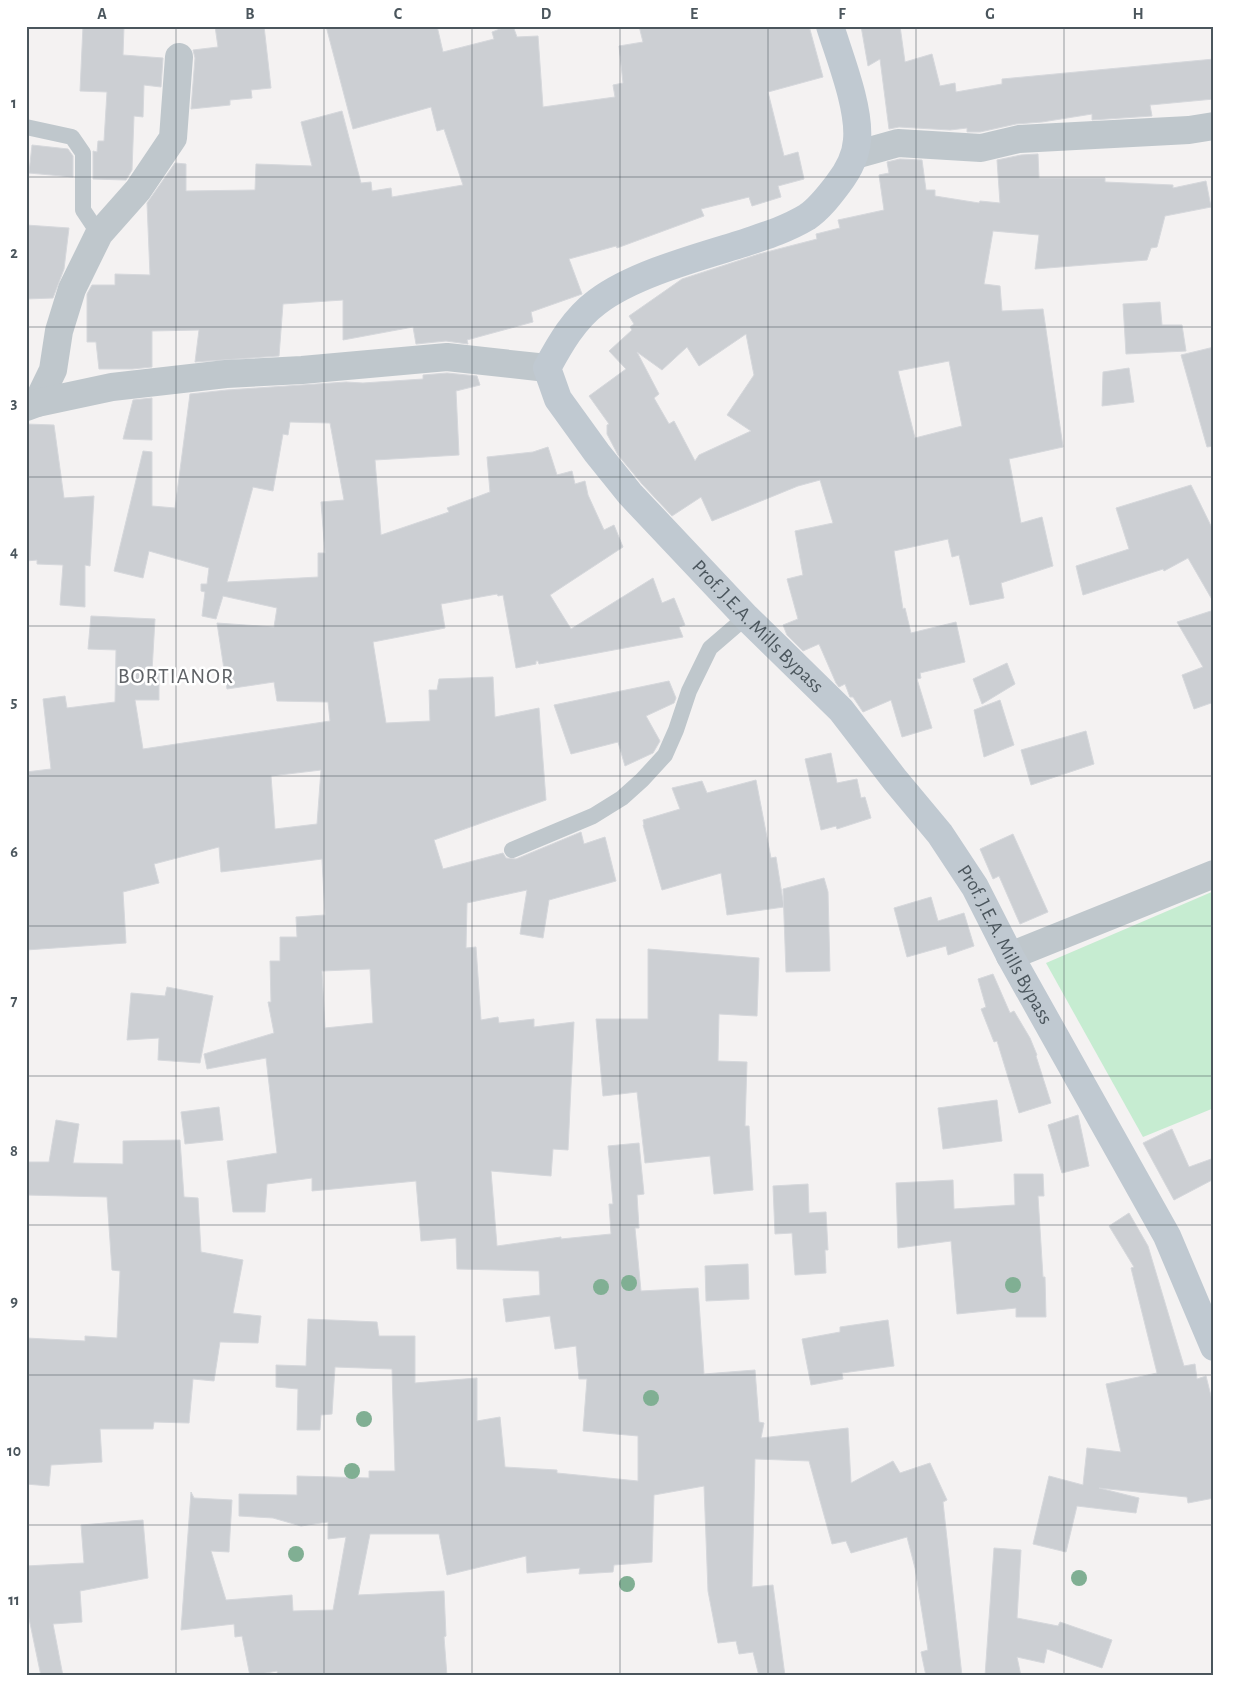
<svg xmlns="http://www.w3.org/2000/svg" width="1240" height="1702" viewBox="0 0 1240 1702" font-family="'Alegreya Sans',sans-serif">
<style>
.green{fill:#c6ecd1}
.building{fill:#cccfd3;stroke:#d6d8dc;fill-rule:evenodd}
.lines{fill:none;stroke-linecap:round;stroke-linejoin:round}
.lane{stroke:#bfc7cc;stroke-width:16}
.street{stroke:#bfc7cc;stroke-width:28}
.secondary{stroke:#c0c9d1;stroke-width:28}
.tree{fill:#80af93}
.grid{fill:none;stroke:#4b565d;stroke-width:1;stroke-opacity:0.55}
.labels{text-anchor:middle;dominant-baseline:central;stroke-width:5;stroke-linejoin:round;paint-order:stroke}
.street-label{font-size:20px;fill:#4b565d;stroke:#fff}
.quarter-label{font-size:22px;letter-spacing:1px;fill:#5f6266;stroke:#fff}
.neatline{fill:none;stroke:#4b565d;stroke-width:2}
.grid-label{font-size:16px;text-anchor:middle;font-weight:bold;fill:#4b565d}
</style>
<rect width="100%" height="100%" fill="#f4f2f2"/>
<!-- green -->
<path class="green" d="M1214 891V1108L1143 1137 1046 963Z"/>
<!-- building -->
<g class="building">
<path d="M83 26H124L123 55 163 58 161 87 144 85 143 117 134 116 132 170 126 180 93 179V151L97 152 98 141H104L107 92 80 91Z"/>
<path d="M215 26H264L271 88 251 90 252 98 230 100V105L191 109 195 58 193 50 218 47Z"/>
<path d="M326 26H437L443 52 494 39 492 32 508 26H513L517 37 538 36 543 107 615 97 613 85 623 83 619 46 643 42 639 26H809L823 77 768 92 784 156 798 152 804 179 778 186 781 197 752 206 749 197 701 209 704 216 617 248 616 246 569 259 582 294 531 312 533 322 467 340 468 344 446 341 416 344 413 327 343 340V300L283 304 279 356 195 362 199 330 152 331V367L132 369H99L96 342H87V294L92 285H115V274L150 275 147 203 175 163 186 164V191L255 190 256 164 312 166 301 122 342 111 361 183 371 182 372 191 391 188 392 197 463 185 444 129 437 131 431 107 353 129Z"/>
<path d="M861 26H900L905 62 932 54 940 86 955 83 956 92 1002 84V79L1214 59V99L1150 105 1152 116 1092 120V114L1042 122 1016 124 980 132H967V128L950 130 899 127 889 129 880 59 868 66Z"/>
<path d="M32 145 68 149 73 156V177L29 173Z"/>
<path d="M1038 154 1039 178H1105V182L1173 185V188L1206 181 1211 207 1165 216 1157 247 1151 248 1147 260 1035 269 1039 235 993 231 984 284 1000 286 1002 311 1043 309 1063 447 1009 459 1021 523 1042 517 1053 566 1001 583 1004 598 970 605 959 555 952 557 948 539 894 551 903 609 905 608 911 633 956 622 965 662 920 673 921 678 917 679 932 728 902 737 891 700 863 712 853 697H850L845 684 839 687 836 683 819 644 803 651 787 635 783 625 798 619 787 579 803 575 795 531 833 523 820 480 798 486 712 521 701 497 672 516 642 484 618 455 607 434V425L609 424 589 396 626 369 609 351 632 330 630 327 634 324 629 316 682 279 759 254 817 239 816 234 840 228 838 220 884 210 879 175 889 173 887 162 900 159 922 160 926 190H935V196L979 203 980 201 1000 203 997 160 1021 155ZM746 334 754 375 727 415 751 431 699 455 695 461 674 421 669 424 654 398 659 394 637 352 662 370 687 347 699 366ZM949 361 962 426 915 438 898 371Z"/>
<path d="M26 225 69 228 64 269 53 298 26 299Z"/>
<path d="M1160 302 1162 325H1182L1186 351 1126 354 1123 304Z"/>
<path d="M1214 347V446L1207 447 1181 355Z"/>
<path d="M1129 368 1134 402 1102 406 1103 372Z"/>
<path d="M447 373 477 376 480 385 456 391 459 455 375 460 381 535 449 512 447 508 490 492 487 457 533 452 548 447 557 475 572 471 575 484 585 481 588 495 604 530 614 525 623 547 550 595 571 629 653 578 662 603 674 598 685 625 679 627 683 637 539 664 538 661H536V664L516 668 503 595 498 596 497 594 441 604 445 628 373 642 386 723 430 721 429 690H437L439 679 493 677 495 717 539 708 546 800 434 840 443 869 503 853 506 858 516 859 581 832 584 844 605 837 616 881 549 900 543 938 520 934 527 890 467 903 466 948 476 947 481 1020 498 1017 499 1023 534 1019V1027L574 1022 568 1150 553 1149 551 1176 491 1171 497 1246 561 1237V1239L611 1234 609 1204H613L608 1146 639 1143 644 1194 637 1195 639 1228H635L641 1291 698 1288 704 1374 755 1370 759 1422 764 1423 761 1438 848 1428 851 1483 893 1461 900 1473 930 1463 947 1500 943 1502 962 1676H926L921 1652 928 1650 915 1568 907 1537 851 1553 846 1541 832 1544 809 1461 755 1459 752 1587 773 1585 785 1676H759L753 1652 739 1654 736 1641 718 1643 708 1591 704 1486 654 1495 652 1562 614 1565 613 1572 579 1574 580 1568 527 1573 526 1556 447 1575 439 1534H370L358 1595 444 1591 446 1636 444 1637 447 1676H278L277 1671 250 1676 242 1636 235 1637 234 1624 181 1630 191 1492 194 1498 232 1500 229 1552 211 1551 226 1600 292 1595 293 1611 333 1610 346 1537 328 1539V1522L301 1526 273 1518 239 1516V1494L297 1495V1476L369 1478V1471H395L392 1369 335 1367 332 1414 321 1415 320 1430H297L298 1389 276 1387V1365L306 1366 308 1319 377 1322 379 1336H415V1383L477 1378V1421L500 1417 505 1467 557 1470V1473L638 1481V1436L583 1431 587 1379H579L576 1346 555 1349 550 1316 506 1322 503 1299 540 1295 539 1271 457 1269 456 1238 421 1241 416 1181 312 1191V1178L267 1184 265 1212H233L227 1161 277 1153 266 1058 207 1069 204 1054 274 1033 268 1002H271L270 961H280V937H297L296 917 325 915 322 859 221 872 219 847 154 864 159 883 123 892 126 943 26 950V772L51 769 43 699 65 696 67 708 115 702 116 650 88 649 91 616 155 619 152 671H159V700H135L143 749 330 721 328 702 277 701 274 682 227 689 217 623 274 627 277 608 223 596 216 619 202 616 205 592 201 591V584H207L209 568 149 551 143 578 114 571 143 451 152 452V506L175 508 190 394 227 390 346 382 363 383 423 379V375ZM290 422 330 423 344 500 321 502 325 553H318V577L227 582 253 487 273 491 283 434 288 435ZM321 770 317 824 275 829 271 776ZM370 969 373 1023 325 1028 322 971Z"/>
<path d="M152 398V440L123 439 133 400Z"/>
<path d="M26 424 54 425 64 498 94 496 90 566 85 565V607L60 605 63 565 37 564V560L26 561Z"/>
<path d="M1191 485 1214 532V603L1188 558 1164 571 1163 569 1083 595 1076 566 1129 549 1116 508Z"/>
<path d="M1214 610V702L1194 709 1182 675 1203 667 1177 622Z"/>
<path d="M1007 663 1015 684 982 704 973 679Z"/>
<path d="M669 681 676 698 674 703 646 716 660 741 653 753 625 766 618 742 571 754 554 705Z"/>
<path d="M1000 700 1014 745 984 757 974 710Z"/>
<path d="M1086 731 1094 764 1031 785 1021 750Z"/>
<path d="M831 753 837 783 857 779 861 798 865 797 871 818 837 829 836 826 821 830 805 759Z"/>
<path d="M756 780 771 858 776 857 784 907 727 915 721 873 662 890 643 825H644L643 820 680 809 672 788 702 781 707 793Z"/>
<path d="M1013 834 1048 912 1020 924 999 876 993 879 980 849Z"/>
<path d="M824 878 828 892 830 971 786 972 783 889Z"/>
<path d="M931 897 938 921 964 913 974 946 948 955 946 946 907 957 894 908Z"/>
<path d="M648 949 759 958 757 1016 719 1014 718 1061 747 1062 745 1126H749L753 1190 714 1194 710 1156 645 1163 637 1092 603 1096 596 1019H648Z"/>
<path d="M993 974 1010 1013 1014 1011 1030 1038 1037 1055 1036 1056 1051 1103 1019 1113 997 1041 994 1042 981 1009 986 1007 978 979Z"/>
<path d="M167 987 213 996 200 1063 158 1060 159 1038 127 1040 131 993 165 996Z"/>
<path d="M997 1100 1002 1141 943 1149 938 1108Z"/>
<path d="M219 1107 223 1140 185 1144 181 1112Z"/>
<path d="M1078 1115 1089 1166 1062 1173 1048 1125Z"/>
<path d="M56 1120 79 1124 73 1163 123 1164V1141L180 1140 184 1197 198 1198 201 1252 243 1260 233 1313 261 1316 258 1343 220 1342 214 1381 193 1379 189 1423 154 1422 153 1429H100L102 1462 51 1465 49 1486 26 1484V1338L85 1341V1336L117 1338 120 1271 112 1270 107 1197 26 1195V1162H49Z"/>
<path d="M1172 1129 1189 1167 1214 1158V1179L1174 1200 1143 1143Z"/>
<path d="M1014 1174H1043L1044 1196H1038L1043 1277H1045L1046 1317H1016V1308L957 1314 951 1241 898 1248 896 1183 953 1180 954 1209 1015 1205Z"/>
<path d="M808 1184 809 1213 826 1212 828 1250H825L826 1273 795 1275 792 1233 775 1234 773 1186Z"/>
<path d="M1129 1213 1148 1246 1184 1366 1195 1364 1197 1379 1206 1376 1214 1408V1498L1188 1503 1187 1497 1099 1488 1139 1498 1136 1513 1077 1506 1066 1552 1033 1544 1049 1476 1083 1485 1087 1448 1121 1452 1106 1384 1157 1373 1131 1268 1134 1267 1109 1226Z"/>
<path d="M748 1264 749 1299 706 1301 705 1266Z"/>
<path d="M888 1320 894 1366 842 1373 843 1379 811 1385 802 1339 840 1332V1327Z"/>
<path d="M143 1520 148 1578 80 1591 82 1622 53 1624 63 1676H41L26 1604V1566L84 1563 81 1525Z"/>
<path d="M994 1548 1021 1550 1017 1618 1058 1626 1060 1622 1112 1640 1102 1668 1047 1649 1044 1663 1017 1657 1021 1676H985Z"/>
</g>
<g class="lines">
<!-- lane -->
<g class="lane">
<path d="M26 127 72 137 83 153V210L99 234"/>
<path d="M512 850 593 816 622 798 642 780 665 755 676 730 689 691 710 648 746 617"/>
</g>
<!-- street -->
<g class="street">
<path d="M855 155 898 143 981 148 1019 139 1189 130 1214 126"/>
<path d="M37 403 53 370 59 331 72 289 99 234 138 190 173 138 179 57"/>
<path d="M26 407 37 403 112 387 226 374 302 370 447 357 547 368"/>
<path d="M1010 956 1214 874"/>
</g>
<!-- secondary -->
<path class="secondary" id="s1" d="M830 26C840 58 860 108 857 140 856 156 848 171 838 184 829 196 819 209 807 217 787 229 765 236 744 243 699 257 634 274 597 302 574 319 560 344 547 368L558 399 597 453 630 494 746 617 841 710 895 780 940 834 975 887 1010 956 1167 1236 1214 1347"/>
</g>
<!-- trees -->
<g class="tree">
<circle cx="629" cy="1283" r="8"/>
<circle cx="1013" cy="1285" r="8"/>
<circle cx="601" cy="1287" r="8"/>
<circle cx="651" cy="1398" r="8"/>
<circle cx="364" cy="1419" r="8"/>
<circle cx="352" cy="1471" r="8"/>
<circle cx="296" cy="1554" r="8"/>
<circle cx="1079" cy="1578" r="8"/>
<circle cx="627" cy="1584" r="8"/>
</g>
<!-- grid -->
<path class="grid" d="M176 26V1676M324 26V1676M472 26V1676M620 26V1676M768 26V1676M916 26V1676M1064 26V1676M26 177H1214M26 327H1214M26 477H1214M26 626H1214M26 776H1214M26 926H1214M26 1076H1214M26 1225H1214M26 1375H1214M26 1525H1214"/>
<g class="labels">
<!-- street labels -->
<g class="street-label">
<text stroke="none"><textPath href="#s1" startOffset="859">Prof. J.E.A. Mills Bypass</textPath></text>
<text stroke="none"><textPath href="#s1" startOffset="1264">Prof. J.E.A. Mills Bypass</textPath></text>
</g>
<!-- quarter labels -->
<g class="quarter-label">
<text x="176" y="676">BORTIANOR</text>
</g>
</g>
<!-- border -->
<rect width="1240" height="1702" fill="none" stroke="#ffffff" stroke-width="55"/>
<rect x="28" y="28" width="1184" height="1646" class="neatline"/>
<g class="grid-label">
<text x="102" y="19">A</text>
<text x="250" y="19">B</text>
<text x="398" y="19">C</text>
<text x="546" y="19">D</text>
<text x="694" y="19">E</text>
<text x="842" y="19">F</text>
<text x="990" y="19">G</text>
<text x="1138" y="19">H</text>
<text x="14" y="108">1</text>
<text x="14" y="258">2</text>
<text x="14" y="408">3</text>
<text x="14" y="557">4</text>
<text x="14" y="707">5</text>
<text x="14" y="857">6</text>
<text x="14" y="1006">7</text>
<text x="14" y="1156">8</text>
<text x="14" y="1306">9</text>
<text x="14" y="1456">10</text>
<text x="14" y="1605">11</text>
</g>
</svg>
